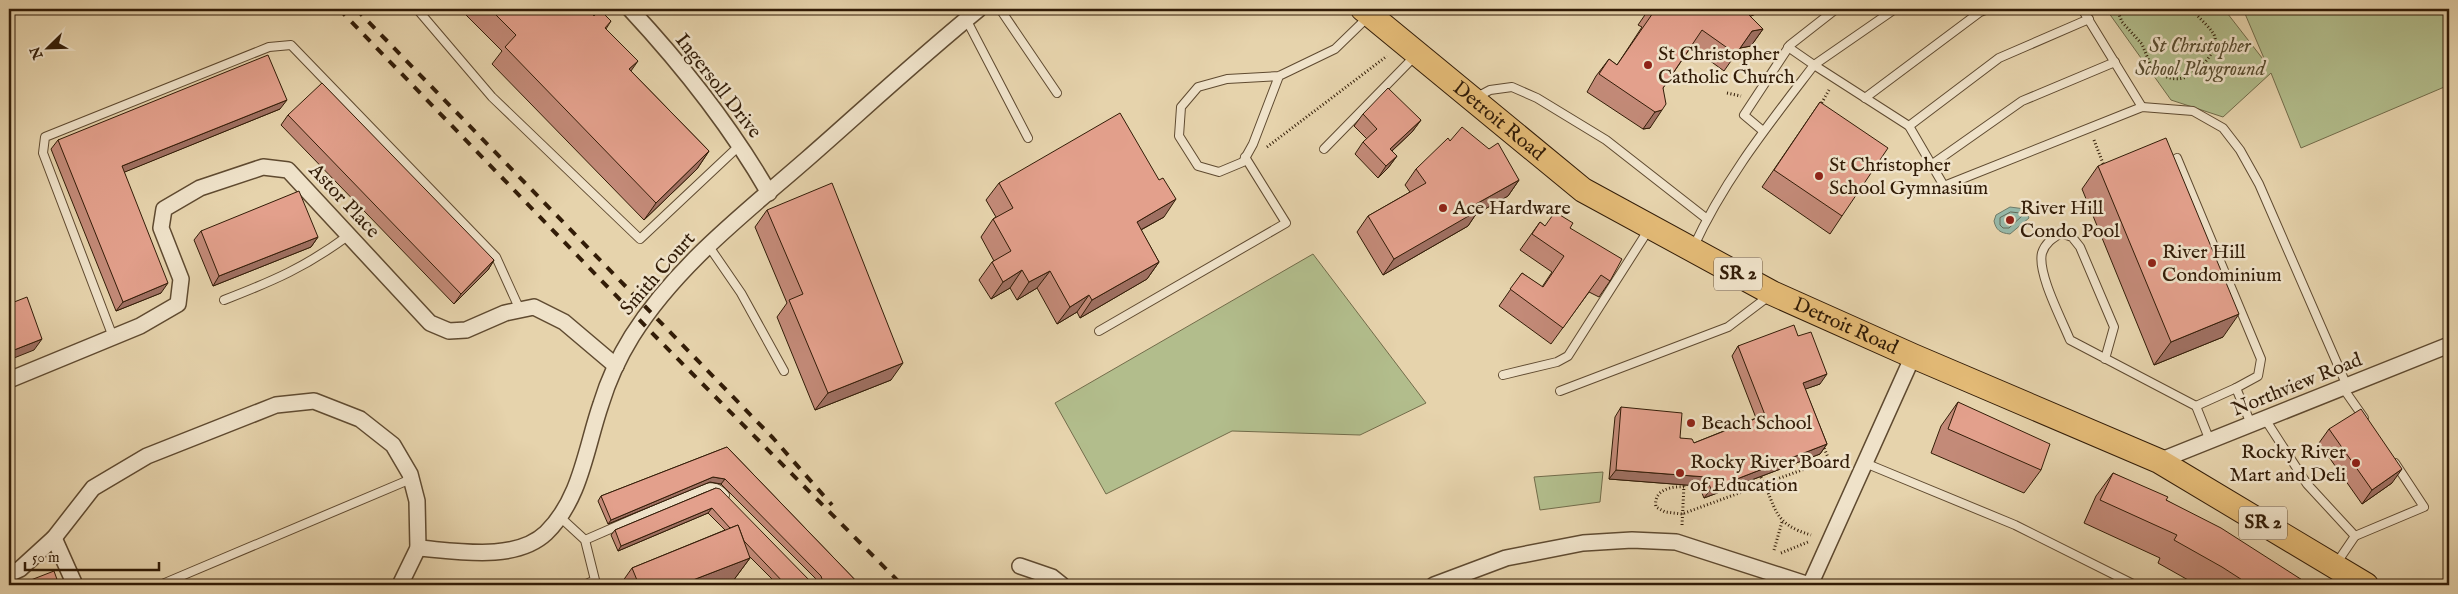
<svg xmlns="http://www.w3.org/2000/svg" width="2458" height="594" viewBox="0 0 2458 594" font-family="'IM FELL English',serif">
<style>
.green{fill:#b2bd8c;stroke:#726c4a}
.water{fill:#96b8a8;stroke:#6e7a68}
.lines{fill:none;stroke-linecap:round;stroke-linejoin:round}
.shore{stroke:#646a58;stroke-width:1}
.lane-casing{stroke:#5f4a30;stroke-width:10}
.street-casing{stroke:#5f4a30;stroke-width:18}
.primary-casing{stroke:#321c07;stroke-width:26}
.path{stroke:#321c07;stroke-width:3;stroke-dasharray:1 2.5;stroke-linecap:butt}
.lane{stroke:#efe2c9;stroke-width:8}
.street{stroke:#efe2c9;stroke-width:15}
.primary{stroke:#e3ba76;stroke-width:24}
.rail{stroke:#321c07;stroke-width:4;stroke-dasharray:9 9;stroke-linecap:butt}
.wall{fill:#c38a78;stroke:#321c07}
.shaded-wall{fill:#9f7062;stroke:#321c07}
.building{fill:#e3a08c;stroke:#321c07}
.poi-dot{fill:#8f2418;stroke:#efe2c9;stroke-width:2}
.labels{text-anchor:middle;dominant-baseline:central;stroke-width:5;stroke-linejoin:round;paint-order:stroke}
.shield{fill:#efe2c9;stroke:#6b5741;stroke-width:1}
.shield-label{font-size:19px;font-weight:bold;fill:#321c07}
.park-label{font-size:20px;font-style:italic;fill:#584c2f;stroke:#efe2c9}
.poi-label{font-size:20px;fill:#321c07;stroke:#efe2c9;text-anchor:start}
.street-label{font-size:20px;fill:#321c07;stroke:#efe2c9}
</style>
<rect width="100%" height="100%" fill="#e6d3ac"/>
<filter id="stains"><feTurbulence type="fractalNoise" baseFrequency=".004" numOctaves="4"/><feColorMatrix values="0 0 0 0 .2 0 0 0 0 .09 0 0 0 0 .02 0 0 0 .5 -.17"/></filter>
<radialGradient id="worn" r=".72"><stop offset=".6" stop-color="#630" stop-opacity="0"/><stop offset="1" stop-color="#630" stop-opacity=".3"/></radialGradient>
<!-- green -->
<g class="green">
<path d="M2106 9H2224L2266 63 2243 9H2449V85L2301 148 2271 73 2223 117 2171 100Z"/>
<path d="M1313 254 1426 403 1360 435 1232 431 1106 494 1055 403Z"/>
<path d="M1603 472 1600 502 1540 510 1534 477Z"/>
</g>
<!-- water -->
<path class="water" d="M2010 207 2025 209 2029 218 2010 234C2000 233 1996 230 1994 221L1996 215Z"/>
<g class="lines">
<!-- shore -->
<path class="shore" d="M2011 212 2020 213 2022 216 2009 228H2003L2000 225V218Z"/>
<defs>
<g id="lane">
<path d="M417 9 492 97 640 239 740 145"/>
<path d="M1000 9 1057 93"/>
<path d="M1895 9 1814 65 1909 126 1944 186 2142 107 2193 111 2223 128 2240 150 2259 184 2347 386"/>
<path d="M2082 9 2142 107"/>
<path d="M966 19 1028 138"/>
<path d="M1279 76 1253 144 1243 162 1219 172 1198 166 1179 136 1181 107 1198 87 1227 79 1279 76 1335 49 1369 16"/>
<path d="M1477 97 1490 90 1512 87 1537 98 1606 140 1707 219"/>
<path d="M1865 98 1980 12 1988 9"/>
<path d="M1909 126 1999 58 2089 19"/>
<path d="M1763 131 1744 115 1790 45 1836 9"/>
<path d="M1324 149 1416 55"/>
<path d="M2177 158 2261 359 2258 376 2236 388"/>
<path d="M1931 165 2022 101 2115 62"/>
<path d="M708 245 741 293 784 371"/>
<path d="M1693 248C1724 180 1769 124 1814 65L1788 47"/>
<path d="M224 300C273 281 306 267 349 235"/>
<path d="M1099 331 1286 223 1245 157"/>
<path d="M113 337 43 153 45 137 269 47 291 45 496 257 520 310"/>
<path d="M2105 359 2114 327 2080 247 2072 237 2061 233C2053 238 2045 243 2042 253 2037 273 2062 320 2070 340L2196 406 2210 441"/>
<path d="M1503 375 1557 362 1568 356 1649 229"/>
<path d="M2343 388 2364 418"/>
<path d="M1560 391 1728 327 1769 296"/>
<path d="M2196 406 2236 388 2251 424"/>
<path d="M2265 419 2307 484 2355 536 2336 564"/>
<path d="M1865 463 2015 525 2135 585"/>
<path d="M560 517 585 540 595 580 584 585"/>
<path d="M2355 536 2424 507 2395 463"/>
<path d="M585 540 704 488C714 486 719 488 725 495"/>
<path d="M160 585 411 479"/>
</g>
<g id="street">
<path d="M630 9C683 66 730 125 769 193"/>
<path d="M9 380 140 326 178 304 181 279 161 228 164 209 200 188 263 167 288 170 430 323 449 331 466 330 505 313 534 307 564 322 616 366"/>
<path d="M2159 461 2449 345"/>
<path d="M54 538 75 585"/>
<path d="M418 548C457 551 515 562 546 533 581 499 586 447 601 404 608 381 619 357 632 336 677 265 744 214 807 159 864 109 920 57 979 9"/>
<path d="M1020 566 1052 577 1062 585"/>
<path d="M9 574 20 569 54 538 93 488 147 456 276 405 314 401 360 419 393 445 410 474 417 501 418 548 400 585"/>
<path d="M1434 585 1506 558 1583 543 1632 540 1676 542 1809 585"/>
<path d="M1810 585 1913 356"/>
</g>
<g id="primary">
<path id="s1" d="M1363 9 1583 190 1772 293 1913 356 2159 461 2366 585"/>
</g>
</defs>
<!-- lane casing -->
<use href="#lane" class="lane-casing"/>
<!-- street casing -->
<use href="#street" class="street-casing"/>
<!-- primary casing -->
<use href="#primary" class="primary-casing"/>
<!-- path -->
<g class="path">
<path d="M2117 9 2122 22 2142 44 2153 71C2162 75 2172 81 2183 78 2196 74 2218 53 2215 38 2214 30 2198 18 2192 9"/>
<path d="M1727 93 1741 96"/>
<path d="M1820 106 1829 90"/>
<path d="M2094 140 2104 166"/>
<path d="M1267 147 1387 56"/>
<path d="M1823 445 1829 460"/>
<path d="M1761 477C1777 509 1773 524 1811 535"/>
<path d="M1684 487C1671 486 1653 490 1656 507L1665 512 1682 514 1829 460 1841 468"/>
<path d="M1682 525 1684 485"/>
<path d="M1774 550 1782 522"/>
<path d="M1781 553 1808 542"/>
</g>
<!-- lane -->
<use href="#lane" class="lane"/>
<!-- street -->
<use href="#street" class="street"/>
<!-- primary -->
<use href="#primary" class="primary"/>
<!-- rail -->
<g class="rail">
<path d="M339 9 657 338 902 585"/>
<path d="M356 9 773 438 832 505"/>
</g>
</g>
<!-- wall -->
<g class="wall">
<path d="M460 9H587L594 16 611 21 606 29 631 71 709 151 697 169 644 220 492 64 502 51Z"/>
<path d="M1649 9H1768L1750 16 1763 29 1751 46 1740 48 1724 71 1691 47 1663 88 1650 128 1643 129 1587 92 1596 76 1609 59 1617 65 1642 27 1638 25Z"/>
<path d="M1820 102 1842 216 1830 234 1762 187Z"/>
<path d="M280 109 124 172 161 293 116 311 51 149 58 140Z"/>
<path d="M1363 114 1421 120 1412 132 1392 151 1397 156 1388 168 1378 178 1355 154 1363 142 1367 139 1354 126Z"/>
<path d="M288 115 494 260 488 270 454 304 281 125Z"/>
<path d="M1450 141 1489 149 1519 180 1508 196 1476 214 1468 226 1383 275 1357 232 1368 216 1410 192 1405 185 1416 169Z"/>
<path d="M2098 166 2223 337 2154 365 2082 189Z"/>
<path d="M999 183 1164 217 1141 230 1159 262 1147 279 1080 318 1077 312 1057 324 1037 288 1017 300 1010 288 991 299 979 280 992 262 994 261 981 237 993 219 996 217 986 200Z"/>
<path d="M767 210 891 380 815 410 777 317 787 303 755 227Z"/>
<path d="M1540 222 1545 226 1570 228 1610 281 1599 297 1589 292 1551 344 1499 306 1522 273 1542 287 1552 272 1520 250Z"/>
<path d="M201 231 318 237 311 247 213 286 194 240Z"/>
<path d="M2449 255V268L2446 260Z"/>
<path d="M1798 336 1820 384 1805 389 1827 444 1820 454 1704 498 1699 486 1609 479 1615 417 1621 407 1680 438 1694 443 1756 418 1732 356 1738 346Z"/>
<path d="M1958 402 2041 470 2024 493 1931 453 1941 426Z"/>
<path d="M2329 429 2392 483 2362 504 2319 443Z"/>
<path d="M727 447 860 585H819L818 581 721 484 710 482 608 524 598 501 601 496Z"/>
<path d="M2113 473 2166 500 2310 585H2197L2158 563 2160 558 2084 523 2096 496Z"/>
<path d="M716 488 813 584 817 585H778L748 555 750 558 733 581 723 585H620L632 568 725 530 708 513 618 551 611 535 615 530Z"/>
</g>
<!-- shaded-wall -->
<g class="shaded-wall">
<path d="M1754 9H1768L1739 21 1745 12Z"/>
<path d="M1763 29 1751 46 1740 48 1752 31Z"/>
<path d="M638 61 626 78 629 69Z"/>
<path d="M287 100 280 109 115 176 122 166Z"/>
<path d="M1662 110 1650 128 1643 129 1655 112Z"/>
<path d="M1421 120 1412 132 1381 161 1390 149Z"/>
<path d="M709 151 697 169 644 220 656 203Z"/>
<path d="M1397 156 1388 168 1378 178 1386 166Z"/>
<path d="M1519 180 1508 196 1476 214 1468 226 1383 275 1394 259 1476 204Z"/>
<path d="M1176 199 1164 217 1124 239 1137 222Z"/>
<path d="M318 237 311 247 213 286 219 276Z"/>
<path d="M494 260 488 270 454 304 461 294Z"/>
<path d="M1159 262 1147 279 1080 318 1092 300Z"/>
<path d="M1022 270 1010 288 991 299 1003 282Z"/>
<path d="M1050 271 1037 288 1017 300 1029 282Z"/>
<path d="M168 283 161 293 116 311 123 302Z"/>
<path d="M1089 295 1077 312 1057 324 1070 307Z"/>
<path d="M2239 314 2223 337 2154 365 2171 342Z"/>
<path d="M42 339 34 350 9 360V352Z"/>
<path d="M903 363 891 380 815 410 828 393Z"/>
<path d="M1827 374 1820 384 1797 392 1803 383Z"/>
<path d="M1827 444 1820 454 1704 498 1711 489Z"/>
<path d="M2402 469 2392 483 2362 504 2372 490Z"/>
<path d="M1616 470 1706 477 1699 486 1609 479Z"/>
<path d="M713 477 725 479 721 484 710 482 608 524 611 520Z"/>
<path d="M712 508 708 513 618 551 621 546Z"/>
<path d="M750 558 733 581 723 585H680Z"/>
</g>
<!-- building -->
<g class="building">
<path d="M490 9H587L594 16 600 10 611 21 605 28 638 61 629 69 709 151 656 203 505 47 516 35Z"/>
<path d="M1653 9H1743L1763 29 1752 31 1736 54 1702 30 1663 88 1666 104 1662 110 1655 112 1599 74 1609 59 1617 65 1655 10Z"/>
<path d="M1743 9H1754L1746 12Z"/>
<path d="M268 55 287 100 122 166 168 283 123 302 58 140Z"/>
<path d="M322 83 494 260 461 294 288 115Z"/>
<path d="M1388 88 1421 120 1390 149 1397 156 1386 166 1363 142 1377 129 1363 114Z"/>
<path d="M1820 102 1888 148 1842 216 1774 170Z"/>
<path d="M1120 113 1159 180 1163 178 1176 199 1137 222 1159 262 1092 300 1089 295 1070 307 1050 271 1029 282 1022 270 1003 282 992 262 1011 251 993 219 1013 208 999 183Z"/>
<path d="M1462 127 1489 149 1498 143 1519 180 1476 204 1479 210 1394 259 1368 216 1426 183 1416 169 1448 138 1450 141Z"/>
<path d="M2166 138 2239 314 2171 342 2098 166Z"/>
<path d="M832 183 903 363 828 393 789 300 803 294 767 210Z"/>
<path d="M299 191 318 237 219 276 201 231Z"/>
<path d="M1555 212 1573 223 1570 228 1622 259 1610 281 1601 275 1563 328 1510 289 1522 273 1543 287 1564 256 1532 234 1540 222 1545 226Z"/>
<path d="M27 297 42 339 9 352V304Z"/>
<path d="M1794 325 1798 336 1811 332 1827 374 1803 383 1827 444 1711 489 1706 477 1616 470 1621 407 1682 413 1680 438 1692 439 1694 443 1765 415 1738 346Z"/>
<path d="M1958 402 2050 444 2041 470 1948 429Z"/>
<path d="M2361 409 2402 469 2372 490 2329 429Z"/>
<path d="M727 447 860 585H819L823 582 821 576 725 479 713 477 611 520 601 496Z"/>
<path d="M2113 473 2168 497 2166 500 2221 528 2310 585H2250L2222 567 2174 540 2177 535 2100 500Z"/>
<path d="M716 488 720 489 813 584 817 585H786L744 541 738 525 730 528 712 508 621 546 615 530Z"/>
<path d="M738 525 750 558 680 585H639L632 568Z"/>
<path d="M54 571 59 585H18Z"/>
</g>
<!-- markers -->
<g class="poi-dot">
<circle cx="1648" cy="65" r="5"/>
<circle cx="1819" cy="176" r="5"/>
<circle cx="1443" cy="208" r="5"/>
<circle cx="2010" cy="220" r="5"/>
<circle cx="2152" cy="263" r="5"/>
<circle cx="1691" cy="423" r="5"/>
<circle cx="2356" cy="463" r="5"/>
<circle cx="1680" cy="473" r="5"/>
</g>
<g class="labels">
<!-- shield labels -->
<g class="shield">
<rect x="1714" y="257.5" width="48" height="33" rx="4"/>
<rect x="2239" y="506.5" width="48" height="33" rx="4"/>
</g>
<g class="shield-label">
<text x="1738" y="274">SR 2</text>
<text x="2263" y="523">SR 2</text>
</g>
<!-- park labels -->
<g class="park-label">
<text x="2200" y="46">St Christopher<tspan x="2200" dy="23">School Playground</tspan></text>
</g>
<!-- poi labels -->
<g class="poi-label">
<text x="1658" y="54">St Christopher<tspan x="1658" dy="23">Catholic Church</tspan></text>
<text x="1829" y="165">St Christopher<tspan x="1829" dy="23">School Gymnasium</tspan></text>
<text x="1453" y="208">Ace Hardware</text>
<text x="2020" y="208">River Hill<tspan x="2020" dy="23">Condo Pool</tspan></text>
<text x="2162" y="252">River Hill<tspan x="2162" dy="23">Condominium</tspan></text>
<text x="1701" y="423">Beach School</text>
<text x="2346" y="452" text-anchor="end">Rocky River<tspan x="2346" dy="23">Mart and Deli</tspan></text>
<text x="1690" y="462">Rocky River Board<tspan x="1690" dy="23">of Education</tspan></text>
</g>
<!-- street labels -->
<g class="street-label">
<text transform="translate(718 86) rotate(52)">Ingersoll Drive</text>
<text stroke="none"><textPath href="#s1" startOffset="176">Detroit Road</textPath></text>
<text transform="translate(344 201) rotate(47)">Astor Place</text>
<text transform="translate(658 274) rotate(-49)">Smith Court</text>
<text stroke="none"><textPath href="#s1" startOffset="581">Detroit Road</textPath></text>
<text transform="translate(2297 385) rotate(-22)">Northview Road</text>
</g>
</g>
<!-- margin -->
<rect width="2458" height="594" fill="none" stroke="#e6d3ac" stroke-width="30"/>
<rect x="10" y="10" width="2438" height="574" fill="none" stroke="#321c07" stroke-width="2.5"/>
<rect x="15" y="15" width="2428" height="564" fill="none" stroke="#321c07"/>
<!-- north arrow -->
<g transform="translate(48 48) rotate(247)" stroke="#efe2c9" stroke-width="4" paint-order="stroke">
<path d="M0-4L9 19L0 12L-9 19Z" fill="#321c07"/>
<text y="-8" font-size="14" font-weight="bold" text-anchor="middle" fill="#321c07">N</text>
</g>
<!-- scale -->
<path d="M25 562v8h134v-8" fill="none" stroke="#321c07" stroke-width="2.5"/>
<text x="32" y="562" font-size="15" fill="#321c07" stroke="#efe2c9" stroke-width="4" paint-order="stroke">50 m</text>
<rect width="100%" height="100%" filter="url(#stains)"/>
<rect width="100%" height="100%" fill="url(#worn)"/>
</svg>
